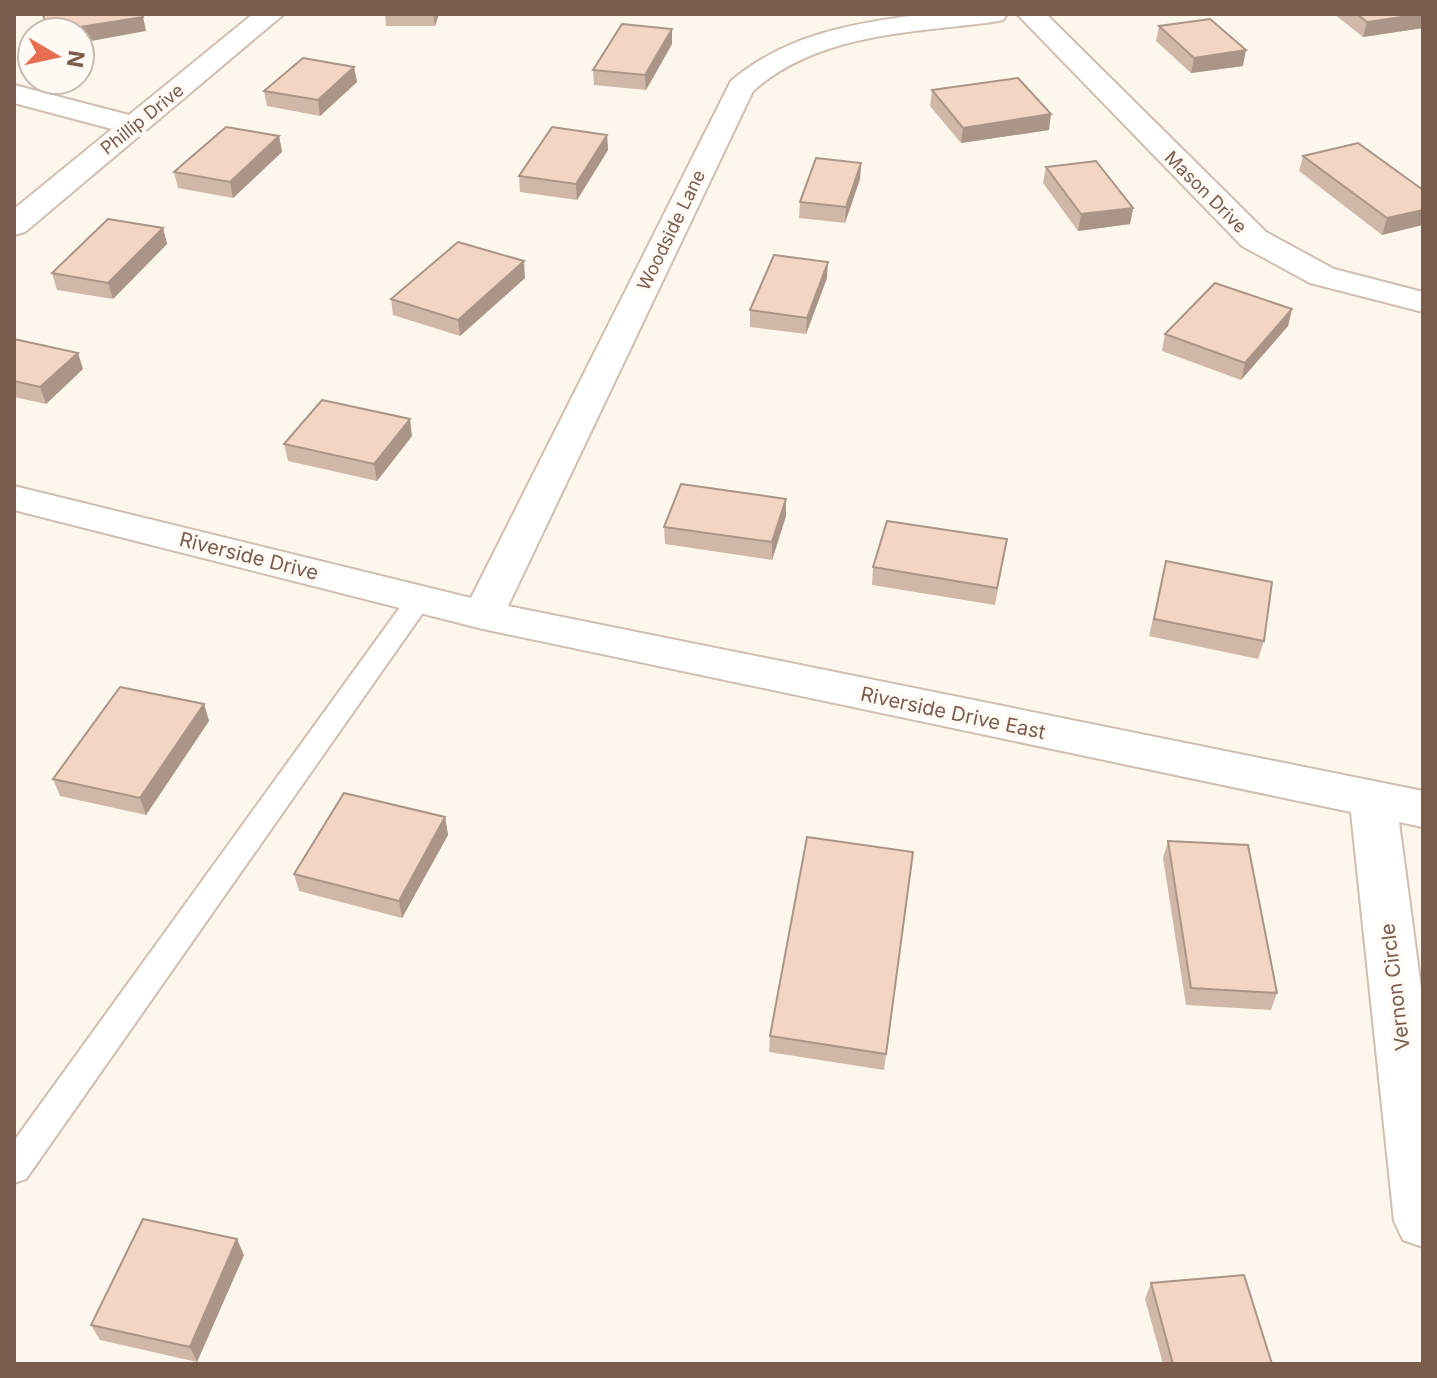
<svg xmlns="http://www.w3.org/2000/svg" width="1437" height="1378" viewBox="0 0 1437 1378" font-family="Inter,sans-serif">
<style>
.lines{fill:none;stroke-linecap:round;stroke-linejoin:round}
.lane-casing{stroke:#d1beb0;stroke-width:4}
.street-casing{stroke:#d1beb0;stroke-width:4}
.lane{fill:#fff;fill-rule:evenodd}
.street{fill:#fff;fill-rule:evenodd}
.wall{fill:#d1b7a8}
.shaded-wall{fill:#aa9588}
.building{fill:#f3d5c3;stroke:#aa9588;stroke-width:2}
.labels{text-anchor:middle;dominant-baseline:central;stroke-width:8;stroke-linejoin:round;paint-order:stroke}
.far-street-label{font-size:18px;fill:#7a5c4d;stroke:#fffaf3}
.street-label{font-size:20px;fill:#7a5c4d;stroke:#fffaf3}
</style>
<rect width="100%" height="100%" fill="#fdf6ec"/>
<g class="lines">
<defs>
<path id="lane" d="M420 590 429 592 432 598 429 604 26 1179 14 1183V1141L411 592Z"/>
<g id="street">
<path d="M253 14H284L25 232 14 235V209L112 129 14 103V85L129 115Z"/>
<path d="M925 14H1007L1003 20 993 22C910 33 819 33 753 91L508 606 1423 791V827L1399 822 1423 1003V1247L1403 1240 1394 1221 1351 812 483 629 14 510V486L471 598 731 81C786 34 855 23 925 14Z"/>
<path d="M1017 14H1046L1266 232 1334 269 1423 292V312L1310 283 1242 246Z"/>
</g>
</defs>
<!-- lane casing -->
<use href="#lane" class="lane-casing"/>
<!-- street casing -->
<use href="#street" class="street-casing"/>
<!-- lane -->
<use href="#lane" class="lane"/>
<!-- street -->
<use href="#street" class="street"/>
</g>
<!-- wall -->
<g class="wall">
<path d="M385 14H439L435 26H386Z"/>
<path d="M1334 14H1423V28L1363 37Z"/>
<path d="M1159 26 1243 66 1191 73 1156 41Z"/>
<path d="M672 29V44L646 90 594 85 593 70Z"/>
<path d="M354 67 357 82 320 116 267 106 264 91Z"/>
<path d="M932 90 1049 130 961 143 930 106Z"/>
<path d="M607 135 608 150 577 200 520 192 519 176Z"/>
<path d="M279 136 282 152 233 198 178 188 174 172Z"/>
<path d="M1303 156 1423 190 1382 235 1299 171Z"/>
<path d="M861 163 860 179 845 223 799 218 800 202Z"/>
<path d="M1046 167 1133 208 1130 224 1078 231 1043 183Z"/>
<path d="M163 228 167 244 113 299 57 290 52 273Z"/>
<path d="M525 278 460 336 393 315 391 299Z"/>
<path d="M827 278 806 334 750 327V310Z"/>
<path d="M1292 309 1288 326 1241 380 1162 351 1165 334Z"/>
<path d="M14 339 83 369 46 404 14 397Z"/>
<path d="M412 436 377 481 288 461 284 444Z"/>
<path d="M786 516 772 560 665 544 664 527Z"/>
<path d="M1007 539 995 605 872 585 873 567Z"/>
<path d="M1166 561 1264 641 1258 659 1149 636Z"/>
<path d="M204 704 209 721 146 815 60 796 53 779Z"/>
<path d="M445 817 448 835 402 918 299 891 294 874Z"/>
<path d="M1168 841 1277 993 1271 1010 1186 1005 1163 858Z"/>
<path d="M913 852 884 1070 769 1052 770 1036Z"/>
<path d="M244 1255 197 1362 100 1340 91 1325Z"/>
<path d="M1151 1283 1272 1364H1163L1145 1299Z"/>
</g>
<!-- shaded-wall -->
<g class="shaded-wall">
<path d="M433 14H439L435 26Z"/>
<path d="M1423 14V28L1363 37 1367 22Z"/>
<path d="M143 17 146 31 80 43V32H50Z"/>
<path d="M672 29V44L646 90 645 75Z"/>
<path d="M1246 50 1243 66 1191 73 1194 58Z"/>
<path d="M354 67 357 82 320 116 318 100Z"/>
<path d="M1051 114 1049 130 961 143 963 128Z"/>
<path d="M607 135 608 150 577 200 576 184Z"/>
<path d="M279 136 282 152 233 198 230 182Z"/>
<path d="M861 163 860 179 845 223 846 207Z"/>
<path d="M1133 208 1130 224 1078 231 1081 214Z"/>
<path d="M1423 210V225L1382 235 1387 218Z"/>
<path d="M163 228 167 244 113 299 108 283Z"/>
<path d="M524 261 525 278 460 336 458 320Z"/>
<path d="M828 262 827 278 806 334 807 318Z"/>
<path d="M1292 309 1288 326 1241 380 1245 363Z"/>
<path d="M78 353 83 369 46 404 40 387Z"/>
<path d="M410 419 412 436 377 481 374 464Z"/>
<path d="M786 499V516L772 560V542Z"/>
<path d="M204 704 209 721 146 815 140 798Z"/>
<path d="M445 817 448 835 402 918 399 901Z"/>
<path d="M237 1239 244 1255 197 1362 190 1347Z"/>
</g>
<!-- building -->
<g class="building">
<path d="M49 14H141L143 17 49 32 43 15Z"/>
<path d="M1357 14H1423L1367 22Z"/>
<path d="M1210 19 1246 50 1194 58 1159 26Z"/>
<path d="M622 24 672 29 645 75 593 70Z"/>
<path d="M303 58 354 67 318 100 264 91Z"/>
<path d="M1018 78 1051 114 963 128 932 90Z"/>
<path d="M226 127 279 136 230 182 174 172Z"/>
<path d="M552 127 607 135 576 184 519 176Z"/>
<path d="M1358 143 1423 190V210L1387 218 1303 156Z"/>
<path d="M816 158 861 163 846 207 800 202Z"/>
<path d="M1096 161 1133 208 1081 214 1046 167Z"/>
<path d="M108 219 163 228 108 283 52 273Z"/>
<path d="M458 242 524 261 458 320 391 299Z"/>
<path d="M774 255 828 262 807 318 750 310Z"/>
<path d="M1215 283 1292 309 1245 363 1165 334Z"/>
<path d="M14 339 78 353 40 387 14 381Z"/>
<path d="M322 400 410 419 374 464 284 444Z"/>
<path d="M681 484 786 499 772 542 664 527Z"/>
<path d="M887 521 1007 539 997 588 873 567Z"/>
<path d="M1166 561 1272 582 1264 641 1154 619Z"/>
<path d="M120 687 204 704 140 798 53 779Z"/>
<path d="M344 793 445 817 399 901 294 874Z"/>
<path d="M807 837 913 852 886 1054 770 1036Z"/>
<path d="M1168 841 1248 845 1277 993 1191 988Z"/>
<path d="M143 1219 237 1239 190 1347 91 1325Z"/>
<path d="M1244 1275 1272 1364H1173L1151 1283Z"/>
</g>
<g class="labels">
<!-- far-street labels -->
<g class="far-street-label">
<text transform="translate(142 119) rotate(-39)">Phillip Drive</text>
<text transform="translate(1206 192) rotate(45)">Mason Drive</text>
<text transform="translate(671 230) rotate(-64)">Woodside Lane</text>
</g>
<!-- street labels -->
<g class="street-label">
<text transform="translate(249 556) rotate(14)">Riverside Drive</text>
<text transform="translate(953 713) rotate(12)">Riverside Drive East</text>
<text transform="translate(1395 987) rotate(-97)">Vernon Circle</text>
</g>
</g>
<!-- border -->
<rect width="1437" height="1378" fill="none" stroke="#7a5c4d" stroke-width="32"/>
<!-- north arrow -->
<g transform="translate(56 56) rotate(99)"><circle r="38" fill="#fffaf3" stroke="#cabbb1" stroke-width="2"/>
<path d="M0-6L14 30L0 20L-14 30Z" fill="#e76f51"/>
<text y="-12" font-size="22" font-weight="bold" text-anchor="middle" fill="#7a5c4d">N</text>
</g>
</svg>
